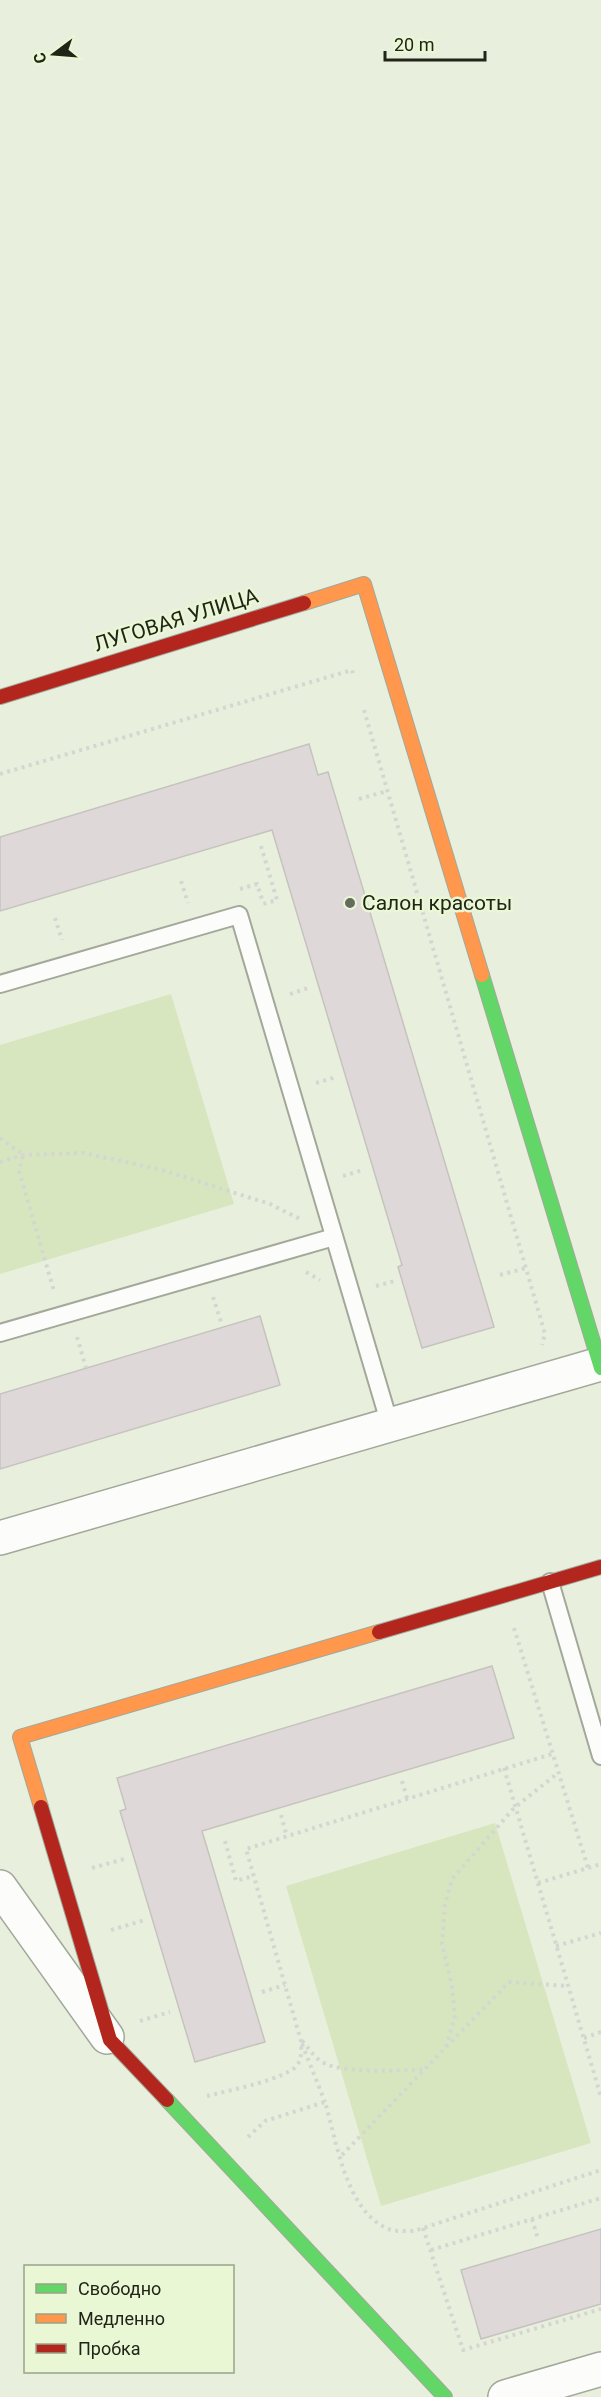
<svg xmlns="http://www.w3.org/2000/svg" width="601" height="2397" viewBox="0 0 601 2397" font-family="Roboto,sans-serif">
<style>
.green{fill:#d8e6c0}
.building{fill:#dfd8d8;stroke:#c6c3bf;stroke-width:1.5}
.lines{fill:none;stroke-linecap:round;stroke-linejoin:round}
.lane-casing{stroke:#a2a89a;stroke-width:20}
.street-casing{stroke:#a2a89a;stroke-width:36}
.fast-casing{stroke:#a2a89a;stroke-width:16}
.slow-casing{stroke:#a2a89a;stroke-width:16}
.jam-casing{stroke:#a2a89a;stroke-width:16}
.path{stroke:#d4d7d1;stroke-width:4;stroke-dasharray:3 4.5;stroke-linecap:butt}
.lane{stroke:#fcfdfa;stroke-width:16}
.street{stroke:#fcfdfa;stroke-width:33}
.fast{stroke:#63d668;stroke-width:14}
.slow{stroke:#ff974d;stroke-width:14}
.jam{stroke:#b3261e;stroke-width:14}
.poi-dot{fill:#666c5d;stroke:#eaf7d5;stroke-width:2}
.labels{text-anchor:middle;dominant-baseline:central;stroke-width:5;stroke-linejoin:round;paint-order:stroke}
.street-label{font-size:21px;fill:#202518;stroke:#eaf7d5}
.poi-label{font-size:21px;fill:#202518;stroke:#eaf7d5;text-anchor:start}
</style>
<rect width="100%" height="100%" fill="#e8efdd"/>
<!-- green -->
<g class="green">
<path d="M171 994 234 1204 0 1274V1045Z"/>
<path d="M495 1823 591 2143 381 2206 286 1886Z"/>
</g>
<!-- building -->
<g class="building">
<path d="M309 744 318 775 328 772 494 1327 422 1348 398 1267 402 1265 272 830 0 911V837Z"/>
<path d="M260 1316 280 1385 0 1469V1394Z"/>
<path d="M492 1666 514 1738 202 1831 265 2042 195 2062 120 1811 126 1809 117 1778Z"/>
<path d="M601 2229V2304L481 2339 461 2270Z"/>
</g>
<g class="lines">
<defs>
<g id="lane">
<path d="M0 984 239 915 390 1425"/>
<path d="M0 1333 334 1237"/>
<path d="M550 1582 601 1756"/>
</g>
<g id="street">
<path d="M0 1538 600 1364"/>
<path d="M0 1887 107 2037"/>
<path d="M505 2397 601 2369"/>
</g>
<g id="fast">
<path d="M482 975 601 1368"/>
<path d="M167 2100 445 2397"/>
</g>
<g id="slow">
<path d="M304 603 364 584 482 975"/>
<path d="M41 1807 20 1737 379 1632"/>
</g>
<g id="jam">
<path d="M0 697 304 603"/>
<path d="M379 1632 601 1567"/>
<path d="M41 1807 110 2040 167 2100"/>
</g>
</defs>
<!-- lane casing -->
<use href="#lane" class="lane-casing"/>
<!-- street casing -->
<use href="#street" class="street-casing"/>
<!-- fast casing -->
<use href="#fast" class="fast-casing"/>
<!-- slow casing -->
<use href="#slow" class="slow-casing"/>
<!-- jam casing -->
<use href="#jam" class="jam-casing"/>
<!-- path -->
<g class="path">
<path d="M364 710 545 1334 542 1345"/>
<path d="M0 774 352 670 353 674"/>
<path d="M359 799 387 791"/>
<path d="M261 846 277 900 263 904"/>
<path d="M181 881 188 903"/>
<path d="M240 889 257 884 263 902"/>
<path d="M55 918 62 940"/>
<path d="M290 994 308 988"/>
<path d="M316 1083 336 1077"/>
<path d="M0 1138 23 1155 19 1171 54 1291"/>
<path d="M0 1162 23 1155 83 1153 159 1169 270 1204 300 1219"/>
<path d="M343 1176 363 1170"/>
<path d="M306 1272 320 1280"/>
<path d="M500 1275 526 1268"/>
<path d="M376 1286 395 1281"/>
<path d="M213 1297 221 1322"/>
<path d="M77 1337 86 1368"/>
<path d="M514 1628 588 1868"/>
<path d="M504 1768 601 2097"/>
<path d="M402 1781 407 1798"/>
<path d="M281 1815 287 1837"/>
<path d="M225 1841 236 1881 253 1876"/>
<path d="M92 1868 128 1858"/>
<path d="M538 1883 601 1864"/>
<path d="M111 1930 145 1920"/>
<path d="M556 1946 601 1933"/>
<path d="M262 1992 285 1985"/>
<path d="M140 2021 170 2012"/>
<path d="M584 2038 601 2032"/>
<path d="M302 2041C308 2047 314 2057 322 2062 343 2074 400 2071 424 2069"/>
<path d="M302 2044 325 2102"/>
<path d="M446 2047 455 2016 452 1987 442 1944 445 1905 452 1879 514 1808 558 1773"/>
<path d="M207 2096C226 2091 289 2079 298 2064 302 2057 301 2049 301 2041L246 1849 552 1754"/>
<path d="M248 2137 265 2121 325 2102C337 2142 345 2208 386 2228 394 2232 405 2231 414 2231L601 2170"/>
<path d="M342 2155 509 1982 568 1986"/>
<path d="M532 2219 538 2239"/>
<path d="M423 2228 463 2350 601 2309"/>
<path d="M431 2250 601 2198"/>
</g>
<!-- lane -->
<use href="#lane" class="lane"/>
<!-- street -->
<use href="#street" class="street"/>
<!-- fast -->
<use href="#fast" class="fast"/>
<!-- slow -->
<use href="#slow" class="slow"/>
<!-- jam -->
<use href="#jam" class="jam"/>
</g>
<!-- markers -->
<circle class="poi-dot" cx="350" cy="903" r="6"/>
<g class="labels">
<!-- street labels -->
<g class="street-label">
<text transform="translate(176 620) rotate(-17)">ЛУГОВАЯ УЛИЦА</text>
</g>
<!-- poi labels -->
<g class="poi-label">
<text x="362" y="903">Салон красоты</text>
</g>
</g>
<!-- legend -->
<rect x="24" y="2265" width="210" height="108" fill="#eaf7d5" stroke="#99a389" stroke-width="1.5"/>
<rect x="36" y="2284" width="30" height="9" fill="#63d668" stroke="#99a389" stroke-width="1.5"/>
<text x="78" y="2295" font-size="18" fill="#202518">Свободно</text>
<rect x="36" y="2314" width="30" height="9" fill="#ff974d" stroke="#99a389" stroke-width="1.5"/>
<text x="78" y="2325" font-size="18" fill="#202518">Медленно</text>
<rect x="36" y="2344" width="30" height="9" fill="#b3261e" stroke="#99a389" stroke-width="1.5"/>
<text x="78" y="2355" font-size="18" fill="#202518">Пробка</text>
<!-- north arrow -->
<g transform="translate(54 54) rotate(254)" stroke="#eaf7d5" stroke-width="4.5" paint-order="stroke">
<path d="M0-4.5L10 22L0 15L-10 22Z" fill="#202518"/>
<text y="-9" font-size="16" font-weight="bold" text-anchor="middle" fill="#202518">С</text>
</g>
<!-- scale -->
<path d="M385 51v9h100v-9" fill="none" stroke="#202518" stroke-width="3"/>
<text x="394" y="51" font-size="18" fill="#202518" stroke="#eaf7d5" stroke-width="4.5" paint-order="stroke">20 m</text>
</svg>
